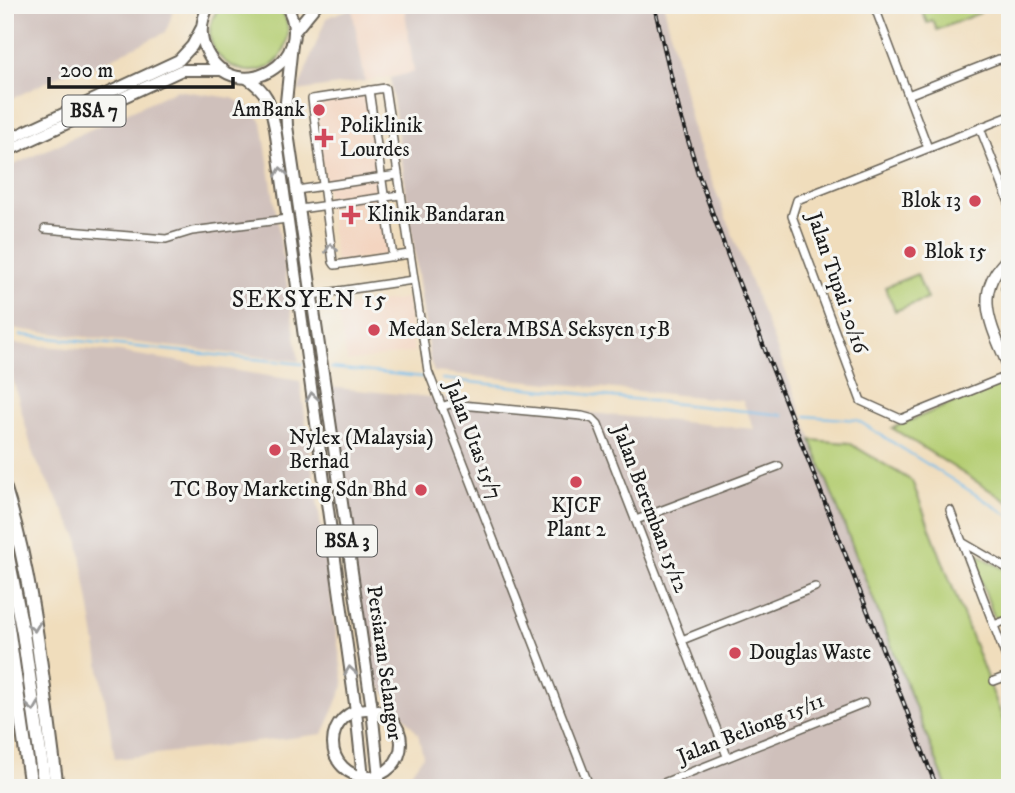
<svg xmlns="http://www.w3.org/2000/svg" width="1015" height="793" viewBox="0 0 1015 793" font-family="'IM FELL DW Pica',serif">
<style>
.built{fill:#f3d4bf}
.industrial{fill:#cfc0bb}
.green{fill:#b5ce73;stroke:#687548;stroke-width:2}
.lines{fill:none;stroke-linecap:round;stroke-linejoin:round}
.stream{stroke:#75bded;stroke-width:2}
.street-casing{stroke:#666054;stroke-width:10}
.secondary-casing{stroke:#666054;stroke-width:13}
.primary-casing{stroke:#666054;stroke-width:14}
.highway-casing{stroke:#666054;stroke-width:16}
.street{stroke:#fff;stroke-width:7}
.secondary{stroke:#fff;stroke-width:10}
.primary{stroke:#fff;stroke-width:10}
.highway{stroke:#fff;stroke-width:12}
.rail-casing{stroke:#1c1c1c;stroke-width:4.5}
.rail{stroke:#f6f6f2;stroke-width:2;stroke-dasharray:5;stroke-linecap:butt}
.oneway{stroke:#999}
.poi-dot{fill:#d1495b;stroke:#f6f6f2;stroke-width:2.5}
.labels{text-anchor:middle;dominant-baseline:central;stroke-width:6;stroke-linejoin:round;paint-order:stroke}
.shield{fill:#f6f6f2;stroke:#5d5d5c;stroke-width:2}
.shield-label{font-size:19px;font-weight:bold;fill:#1c1c1c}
.poi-label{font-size:21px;fill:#1c1c1c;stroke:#f6f6f2;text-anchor:start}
.street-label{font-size:21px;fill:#1c1c1c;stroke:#f6f6f2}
.quarter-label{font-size:24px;letter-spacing:2px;fill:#1c1c1c;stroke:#f6f6f2}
</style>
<rect width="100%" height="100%" fill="#f6f6f2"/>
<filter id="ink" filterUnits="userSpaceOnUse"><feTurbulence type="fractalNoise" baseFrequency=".0143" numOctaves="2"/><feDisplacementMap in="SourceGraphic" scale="14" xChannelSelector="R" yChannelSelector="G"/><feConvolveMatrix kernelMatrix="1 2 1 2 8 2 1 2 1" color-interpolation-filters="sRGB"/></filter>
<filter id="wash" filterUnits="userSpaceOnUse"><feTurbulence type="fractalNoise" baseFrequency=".00686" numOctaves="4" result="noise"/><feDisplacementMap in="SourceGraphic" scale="28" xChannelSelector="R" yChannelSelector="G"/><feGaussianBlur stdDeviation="1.57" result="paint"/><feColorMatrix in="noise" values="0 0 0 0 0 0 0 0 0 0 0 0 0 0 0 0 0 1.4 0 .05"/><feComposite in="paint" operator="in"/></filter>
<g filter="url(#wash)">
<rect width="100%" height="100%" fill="#f0ddbc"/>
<!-- built -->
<g class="built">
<path d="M359 5H404L414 73 365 81 352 8Z"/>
<path d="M367 93 390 255 336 262 314 101Z"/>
<path d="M407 298 414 352 347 362 337 308Z"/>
</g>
<!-- industrial -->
<g class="industrial">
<path d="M5 5H175L166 32 93 67 75 68 5 102Z"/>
<path d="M404 5H664L695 138 947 788H400L423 756 418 734 370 674 327 387 754 429 743 401 434 372 430 361 390 78 414 72Z"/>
<path d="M352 8 365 81 298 91 326 18Z"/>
<path d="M176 90 232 98 250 107 262 122 299 361 5 328V169Z"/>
<path d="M5 343 119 352 300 381 344 686 323 734 115 759 78 537 34 457 5 350Z"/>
</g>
<!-- green -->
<g class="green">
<path d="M221 5H277C286 15 290 28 287 41 272 103 178 58 221 5Z"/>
<path d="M920 5H978L980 13 937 30 933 21 927 23Z"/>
<path d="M917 274 927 299 895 311 885 287Z"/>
<path d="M1001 383 1007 386 1010 393V503L892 428Z"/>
<path d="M811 440 849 443 912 481 1010 738V788H947Z"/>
<path d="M976 553 1010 573V615L1000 619 994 617 973 559Z"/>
</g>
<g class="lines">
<!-- stream -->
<g class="stream">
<path d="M21 335 302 364"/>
<path d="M331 368 423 377"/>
<path d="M442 379 783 415"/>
<path d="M806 416 857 420 1010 516"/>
</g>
</g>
</g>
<g filter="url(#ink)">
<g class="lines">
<defs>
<g id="street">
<path d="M874 5 928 148"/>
<path d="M369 90 393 257"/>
<path d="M908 95 999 59 1010 61"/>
<path d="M1010 116 797 200 792 216 861 401 901 419 1010 375"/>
<path d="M980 128 1010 205"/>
<path d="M297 190 397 175"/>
<path d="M300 209 400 195"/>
<path d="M45 229 166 239 192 231 287 219"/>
<path d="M409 254 335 265 333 262 312 99 385 88 428 371 590 788"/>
<path d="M1005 288 1010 287"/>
<path d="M312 295 413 280"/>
<path d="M441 407 450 404 582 416 593 419 598 424 727 756"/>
<path d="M950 510 1010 668"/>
<path d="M636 520 779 466"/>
<path d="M962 542 1010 570"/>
<path d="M994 625 1010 619"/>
<path d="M682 640 815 587"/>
<path d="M994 681 1010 675"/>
<path d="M651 788 864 703"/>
</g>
<path id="secondary" d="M1010 256C969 293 993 328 1010 371"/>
<g id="primary">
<path d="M209 5C201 20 199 37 207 52 236 109 320 61 286 5"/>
<path d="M294 32 316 5"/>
<path d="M292 44 286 102 287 126 372 709 380 788"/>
<path d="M247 78C269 93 270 102 275 128L356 711 364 788"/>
<path d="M5 141 179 60 192 46 201 29"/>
<path d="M5 152 182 70H223"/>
<circle cx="367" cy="743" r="34"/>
</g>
<g id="highway">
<path d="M5 489C35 585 43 688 57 788"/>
<path d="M5 542 23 633 45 788"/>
<path d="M5 606 31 788"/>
</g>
</defs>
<!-- street casing -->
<use href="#street" class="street-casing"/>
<!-- secondary casing -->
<use href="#secondary" class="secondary-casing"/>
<!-- primary casing -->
<use href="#primary" class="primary-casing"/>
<!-- highway casing -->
<use href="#highway" class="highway-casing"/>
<!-- street -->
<use href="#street" class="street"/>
<!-- secondary -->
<use href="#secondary" class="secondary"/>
<!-- primary -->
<use href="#primary" class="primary"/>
<!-- highway -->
<use href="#highway" class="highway"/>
<defs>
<path id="rail" d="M654 5 679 110 699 176 727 253 937 788"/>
</defs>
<!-- rail casing -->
<use href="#rail" class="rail-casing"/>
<!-- rail -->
<use href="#rail" class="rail"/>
</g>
<!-- one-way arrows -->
<defs><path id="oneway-chevron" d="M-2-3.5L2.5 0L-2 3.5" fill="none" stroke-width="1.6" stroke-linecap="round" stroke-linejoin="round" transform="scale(1.75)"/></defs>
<g class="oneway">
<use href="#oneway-chevron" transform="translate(281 172) rotate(-98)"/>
<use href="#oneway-chevron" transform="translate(331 248) rotate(-98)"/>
<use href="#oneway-chevron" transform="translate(312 397) rotate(-98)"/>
<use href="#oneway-chevron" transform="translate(34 627) rotate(82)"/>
<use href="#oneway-chevron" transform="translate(350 671) rotate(-98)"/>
<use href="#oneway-chevron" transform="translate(33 707) rotate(82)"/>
</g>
</g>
<!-- markers -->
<g class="poi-dot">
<circle cx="319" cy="110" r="7"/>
<path d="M320.5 127.5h7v7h7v7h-7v7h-7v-7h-7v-7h7z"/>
<circle cx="975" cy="201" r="7"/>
<path d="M347.5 204.5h7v7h7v7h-7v7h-7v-7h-7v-7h7z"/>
<circle cx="910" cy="252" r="7"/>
<circle cx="374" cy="330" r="7"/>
<circle cx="275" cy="450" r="7"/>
<circle cx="576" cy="482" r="7"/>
<circle cx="421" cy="490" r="7"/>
<circle cx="735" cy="653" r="7"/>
</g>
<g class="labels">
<!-- shield labels -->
<g class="shield">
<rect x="62.5" y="95.5" width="63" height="31" rx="5"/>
<rect x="317" y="525.5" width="60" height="31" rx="5"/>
</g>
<g class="shield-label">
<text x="94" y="111">BSA 7</text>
<text x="347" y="541">BSA 3</text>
</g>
<!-- poi labels -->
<g class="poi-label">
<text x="305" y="110" text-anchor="end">AmBank</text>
<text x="340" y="126">Poliklinik<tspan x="340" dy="24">Lourdes</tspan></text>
<text x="961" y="201" text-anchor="end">Blok 13</text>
<text x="367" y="215">Klinik Bandaran</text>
<text x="924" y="252">Blok 15</text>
<text x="388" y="330">Medan Selera MBSA Seksyen 15B</text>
<text x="289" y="438">Nylex (Malaysia)<tspan x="289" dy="24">Berhad</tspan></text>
<text x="407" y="490" text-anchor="end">TC Boy Marketing Sdn Bhd</text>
<text x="576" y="506" text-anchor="middle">KJCF<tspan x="576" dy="24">Plant 2</tspan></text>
<text x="749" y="653">Douglas Waste</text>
</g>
<!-- street labels -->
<g class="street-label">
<text transform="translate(837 283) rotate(71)">Jalan Tupai 20/16</text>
<text transform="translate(473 440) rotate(69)">Jalan Utas 15/7</text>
<text transform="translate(650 509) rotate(69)">Jalan Beremban 15/12</text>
<text transform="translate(384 663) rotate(82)">Persiaran Selangor</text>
<text transform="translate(751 729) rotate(-22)">Jalan Beliong 15/11</text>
</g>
<!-- quarter labels -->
<g class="quarter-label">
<text x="310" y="300">SEKSYEN 15</text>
</g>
</g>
<!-- margin -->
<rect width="1015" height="793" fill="none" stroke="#f6f6f2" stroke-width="28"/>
<!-- scale -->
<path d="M49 77v10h184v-10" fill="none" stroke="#1c1c1c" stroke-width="3.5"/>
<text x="60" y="77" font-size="21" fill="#1c1c1c" stroke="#f6f6f2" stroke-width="5" paint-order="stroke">200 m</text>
</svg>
